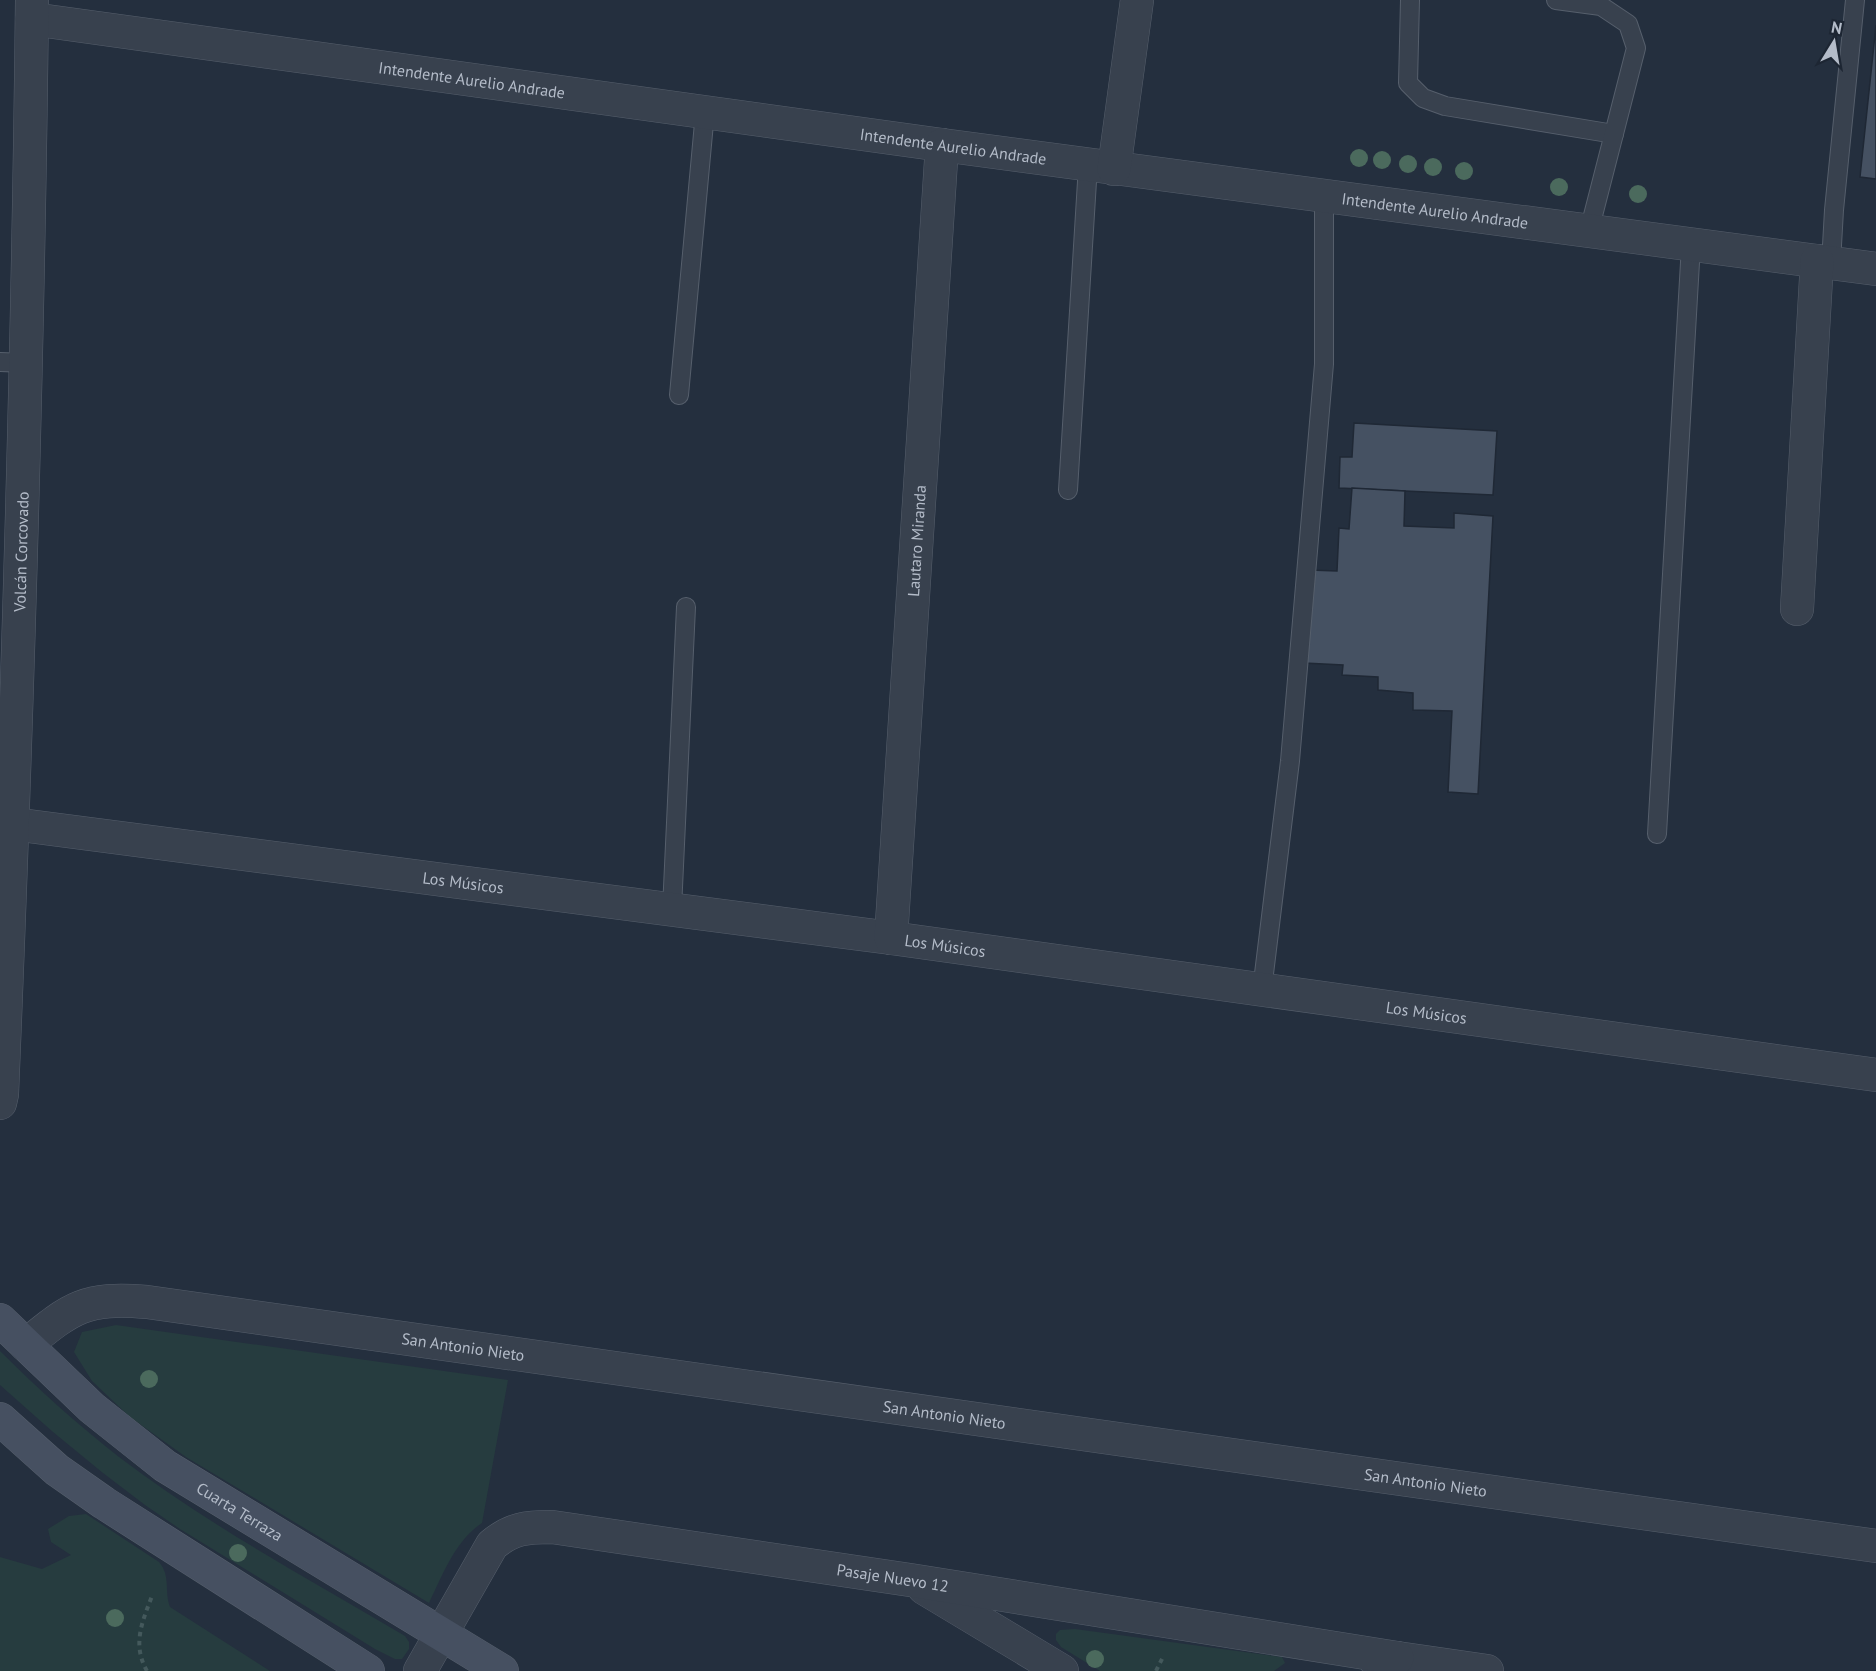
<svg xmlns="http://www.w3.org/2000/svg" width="1876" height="1671" viewBox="0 0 1876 1671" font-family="'PT Sans',sans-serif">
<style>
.green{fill:#263c3f}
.building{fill:#455162;stroke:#1f2835;stroke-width:1.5}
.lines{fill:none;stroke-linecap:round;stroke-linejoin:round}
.service-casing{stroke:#565f6c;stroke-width:20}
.minor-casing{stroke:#565f6c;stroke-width:34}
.secondary-casing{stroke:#565f6c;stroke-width:34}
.path{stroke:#44595c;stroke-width:4;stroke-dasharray:4.5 4.5;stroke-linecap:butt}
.service{stroke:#38414e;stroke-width:18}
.minor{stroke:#38414e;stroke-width:33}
.secondary{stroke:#465061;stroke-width:33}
.tree{fill:#4b6a5d}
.labels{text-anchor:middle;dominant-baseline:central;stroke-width:6;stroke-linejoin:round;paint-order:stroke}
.street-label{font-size:16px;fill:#b4bcc9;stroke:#1d2633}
</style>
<rect width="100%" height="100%" fill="#242f3e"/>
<!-- green -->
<g class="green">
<path d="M116 1325 508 1380 482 1523C455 1541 443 1574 429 1603L186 1457 130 1417 92 1381 74 1352 82 1332Z"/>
<path d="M0 1351C38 1389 77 1424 119 1457 208 1525 309 1579 405 1636L409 1642V1649L402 1659H395L375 1649 180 1529 145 1505 103 1473 53 1432 0 1385Z"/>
<path d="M86 1514 159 1562C171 1576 164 1590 170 1607L270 1671H0V1557L42 1569 71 1555 51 1542 48 1529 69 1516Z"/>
<path d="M1075 1629 1282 1657 1285 1663 1274 1671H1100L1061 1647 1056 1640V1634L1060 1630Z"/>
</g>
<!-- building -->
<g class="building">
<path d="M1876 25V179L1860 177Z"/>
<path d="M1354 423 1497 431 1493 495 1339 488 1340 457H1352Z"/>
<path d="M1352 488 1405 491 1404 526 1454 528V513L1493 516 1478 794 1448 792 1452 711 1413 710V693L1378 690V677L1342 675 1343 665 1304 663 1309 570 1337 571 1339 528 1349 529Z"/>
</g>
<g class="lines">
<defs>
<g id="service">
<path d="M1410 0 1408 83 1423 98 1445 106 1614 134"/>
<path d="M1556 0 1601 6 1628 24 1636 48 1589 231"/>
<path d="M1831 263 1834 210 1855 0"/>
<path d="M0 362 26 363"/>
<path d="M679 395 705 112"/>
<path d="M1068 490 1088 165"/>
<path d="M1657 834 1691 245"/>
<path d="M672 909 686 607"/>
<path d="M1262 990 1290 761 1324 364V195"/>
</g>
<g id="minor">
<path id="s1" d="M32 19 942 145 1876 269"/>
<path d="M1114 169 1137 0"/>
<path d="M1797 609 1817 261"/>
<path id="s2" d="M13 824 891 938 1876 1075"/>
<path id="s3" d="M891 938 942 145"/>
<path id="s4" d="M0 1103 2 1094C17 729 28 365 32 0"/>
<path id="s5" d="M26 1345C72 1307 85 1297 147 1302L1876 1546"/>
<path d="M924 1588 1062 1671"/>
<path d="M1376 1661 1397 1658 1487 1671"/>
<path id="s6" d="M420 1671 492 1545C512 1528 527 1527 552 1527L910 1580 1397 1658"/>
</g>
<g id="secondary">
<path id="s7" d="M0 1320 92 1408 165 1466 502 1671"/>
<path d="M0 1419 57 1470 104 1503 368 1671"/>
</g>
</defs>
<!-- service casing -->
<use href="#service" class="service-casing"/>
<!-- minor casing -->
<use href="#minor" class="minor-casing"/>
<!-- secondary casing -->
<use href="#secondary" class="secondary-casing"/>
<!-- path -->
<g class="path">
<path d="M147 1671C132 1645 142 1622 152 1596"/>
<path d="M1156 1671 1163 1657"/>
</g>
<!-- service -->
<use href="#service" class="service"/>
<!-- minor -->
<use href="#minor" class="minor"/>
<!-- secondary -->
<use href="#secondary" class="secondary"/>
</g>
<!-- trees -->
<g class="tree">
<circle cx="1359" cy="158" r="9"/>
<circle cx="1382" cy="160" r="9"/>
<circle cx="1408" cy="164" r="9"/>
<circle cx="1433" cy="167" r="9"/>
<circle cx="1464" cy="171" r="9"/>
<circle cx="1559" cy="187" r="9"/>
<circle cx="1638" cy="194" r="9"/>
<circle cx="149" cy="1379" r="9"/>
<circle cx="238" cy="1553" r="9"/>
<circle cx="115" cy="1618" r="9"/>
<circle cx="1095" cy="1659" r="9"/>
</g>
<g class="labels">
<!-- street labels -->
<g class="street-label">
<text stroke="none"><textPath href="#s1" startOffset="444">Intendente Aurelio Andrade</textPath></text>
<text stroke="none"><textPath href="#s1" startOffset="930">Intendente Aurelio Andrade</textPath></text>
<text stroke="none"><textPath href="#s1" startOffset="1416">Intendente Aurelio Andrade</textPath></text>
<text stroke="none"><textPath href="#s3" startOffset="398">Lautaro Miranda</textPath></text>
<text stroke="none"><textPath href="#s4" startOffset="552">Volcán Corcovado</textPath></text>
<text stroke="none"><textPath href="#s2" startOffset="454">Los Músicos</textPath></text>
<text stroke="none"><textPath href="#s2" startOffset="940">Los Músicos</textPath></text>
<text stroke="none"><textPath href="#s2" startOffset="1426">Los Músicos</textPath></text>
<text stroke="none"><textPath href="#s5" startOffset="453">San Antonio Nieto</textPath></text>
<text stroke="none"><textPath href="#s5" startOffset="939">San Antonio Nieto</textPath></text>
<text stroke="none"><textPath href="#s5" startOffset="1425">San Antonio Nieto</textPath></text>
<text stroke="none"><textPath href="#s7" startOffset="308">Cuarta Terraza</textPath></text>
<text stroke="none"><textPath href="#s6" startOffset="554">Pasaje Nuevo 12</textPath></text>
</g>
</g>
<!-- north arrow -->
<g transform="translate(1834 42) rotate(11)" stroke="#1d2633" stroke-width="4.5" paint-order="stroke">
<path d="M0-4.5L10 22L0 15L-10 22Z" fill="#b4bcc9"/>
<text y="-9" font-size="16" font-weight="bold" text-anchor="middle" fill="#b4bcc9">N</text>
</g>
</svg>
